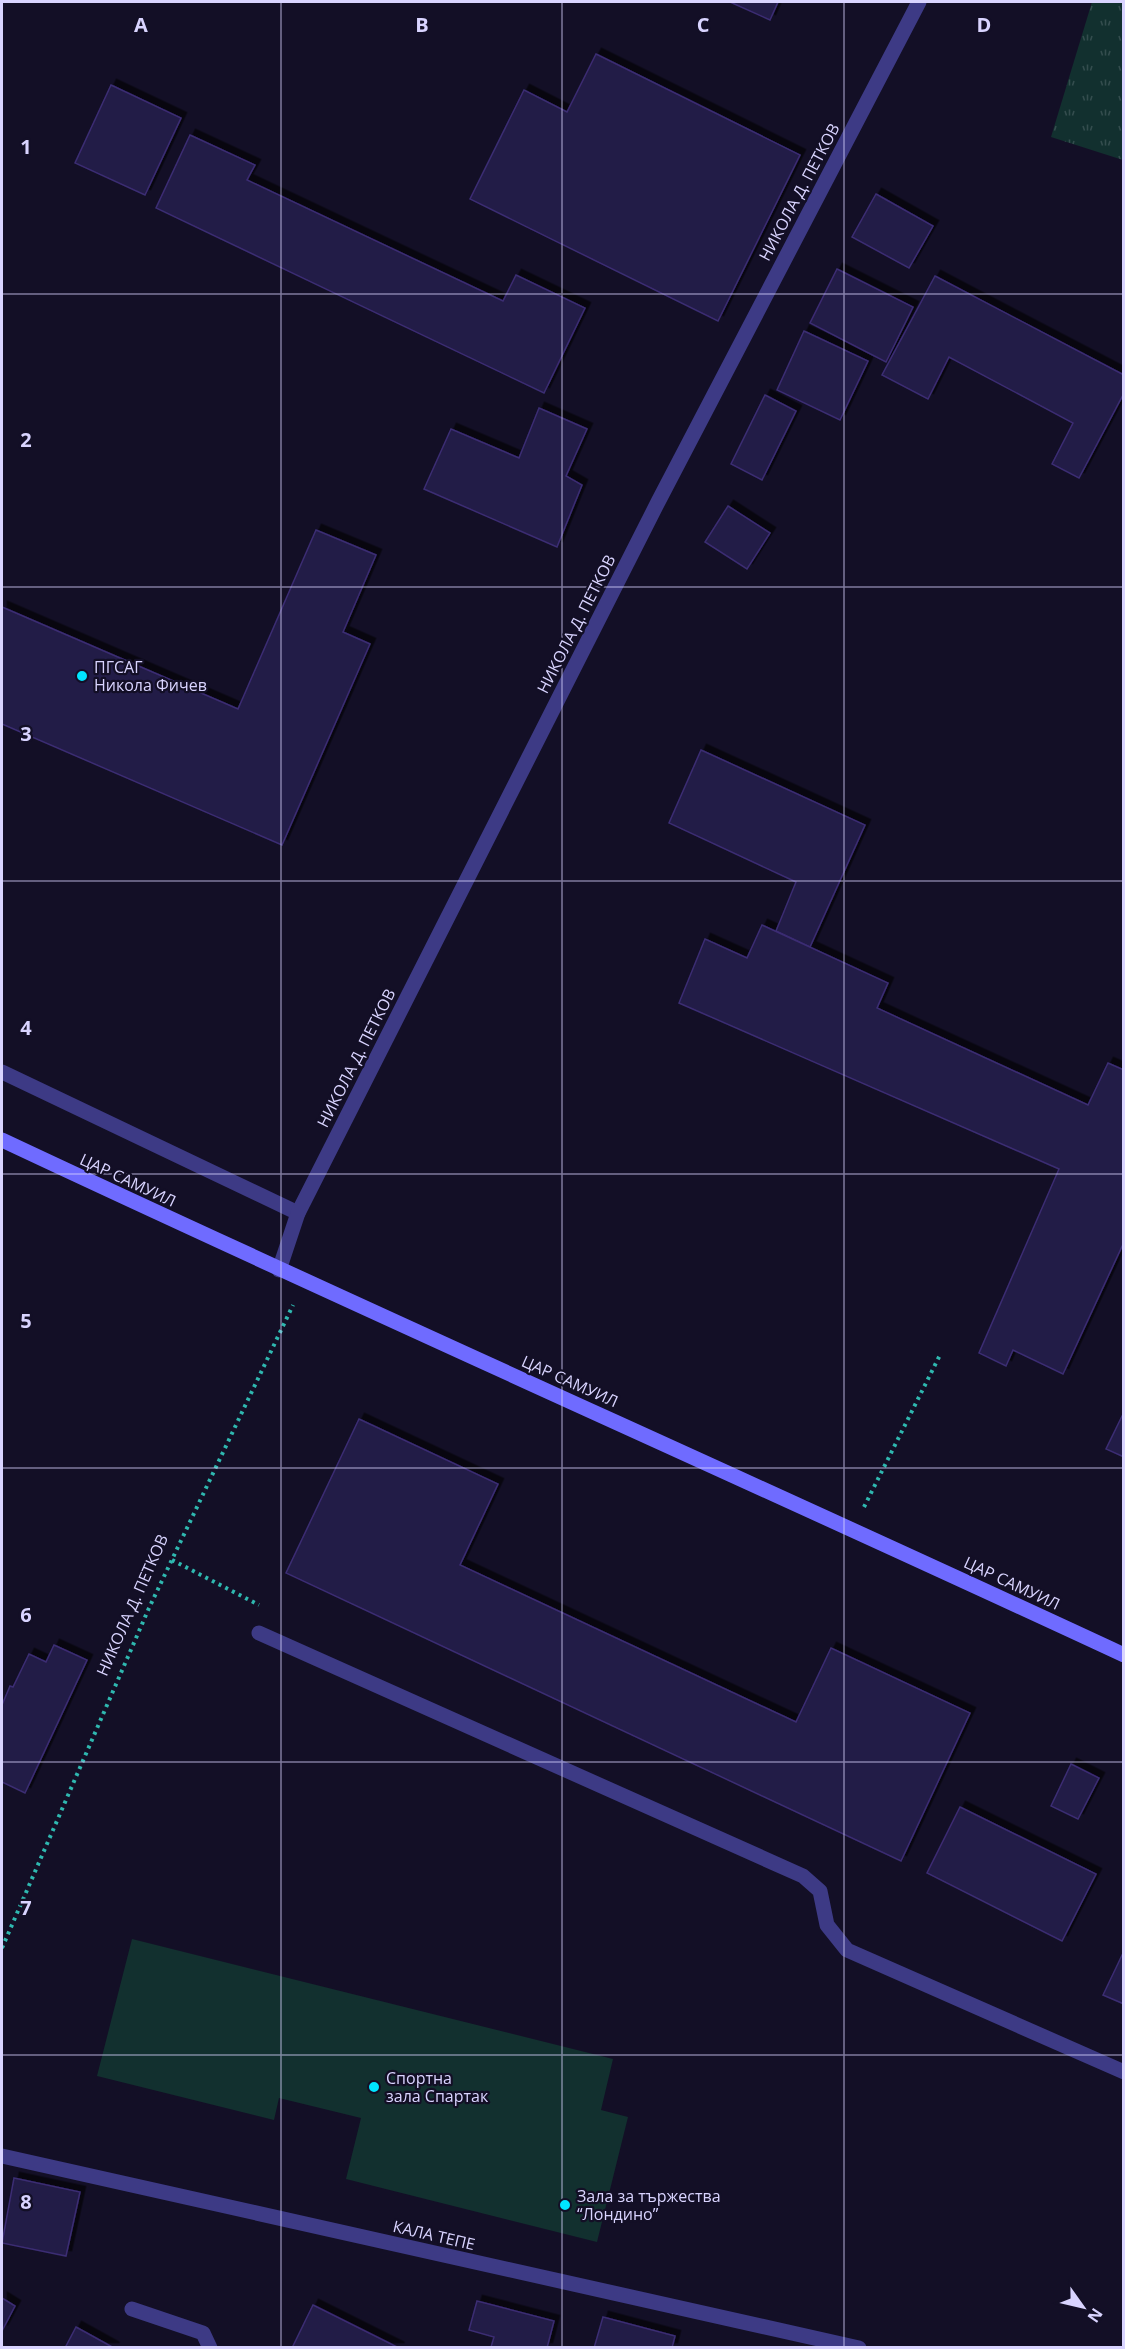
<svg xmlns="http://www.w3.org/2000/svg" width="1125" height="2349" viewBox="0 0 1125 2349" font-family="'Open Sans',sans-serif">
<style>
.grass{fill:url(#grass-tufts)}
.green{fill:#12302f}
.building{fill:#241b47;stroke:#3b2d73;stroke-width:1.5;filter:url(#shadow)}
.lines{fill:none;stroke-linecap:round;stroke-linejoin:round}
.path{stroke:#2fb8b0;stroke-width:4;stroke-dasharray:3 4.5;stroke-linecap:butt}
.lane{stroke:#3d3a85;stroke-width:15}
.street{stroke:#3d3a85;stroke-width:15}
.secondary{stroke:#6f6bff;stroke-width:15}
.grid{fill:none;stroke:#d9d4ff;stroke-width:1.5;stroke-opacity:0.55}
.poi-dot{fill:#00e5ff;stroke:#130f26;stroke-width:2}
.labels{text-anchor:middle;dominant-baseline:central;stroke-width:4.5;stroke-linejoin:round;paint-order:stroke}
.street-label{font-size:16px;fill:#d9d4ff;stroke:#130f26}
.poi-label{font-size:16px;fill:#d9d4ff;stroke:#130f26;text-anchor:start}
.grid-label{font-size:20px;text-anchor:middle;font-weight:bold;fill:#d9d4ff;stroke:#130f26;stroke-width:4.5;stroke-linejoin:round;paint-order:stroke}
</style>
<defs>
<pattern id="grass-tufts" width="24" height="20" patternUnits="userSpaceOnUse" patternTransform="scale(1.5)"><rect width="24" height="20" fill="#12302f"/><path d="M3 7l-1-3M5 7V3M7 7l1-3M15 17l-1-3M17 17v-4M19 17l1-3" fill="none" stroke="#344d4e"/></pattern>
<filter id="shadow"><feDropShadow dx="5.5" dy="-5.5" stdDeviation="0" flood-color="#0009"/></filter>
</defs>
<rect width="100%" height="100%" fill="#130f26"/>
<!-- grass -->
<path class="grass" d="M1092 2H1123V160L1051 137Z"/>
<!-- green -->
<path class="green" d="M132 1939 613 2059 601 2110 628 2117 597 2242 346 2179 361 2118 279 2098 274 2120 97 2076Z"/>
<!-- building -->
<g class="building">
<path d="M730 2H778L770 20Z"/>
<path d="M596 54 800 155 718 321 470 199 524 90 567 112Z"/>
<path d="M111 85 181 118 145 195 75 163Z"/>
<path d="M190 135 255 165 247 180 503 301 516 275 585 308 544 393 156 208Z"/>
<path d="M876 194 933 226 909 268 852 237Z"/>
<path d="M837 269 913 307 886 362 810 323Z"/>
<path d="M935 276 1124 375V393L1079 478 1052 464 1073 423 949 357 928 399 882 375Z"/>
<path d="M804 331 868 361 840 420 777 390Z"/>
<path d="M765 395 796 411 762 480 731 464Z"/>
<path d="M539 408 587 429 566 476 582 485 557 547 424 489 451 429 519 458Z"/>
<path d="M728 506 770 533 747 569 705 542Z"/>
<path d="M316 530 376 555 343 632 370 644 282 845 2 724V607L238 709Z"/>
<path d="M701 750 865 825 810 947 776 931 796 882 669 823Z"/>
<path d="M762 925 888 983 877 1008 1088 1105 1108 1063 1124 1070V1242L1063 1374 1013 1350 1006 1366 979 1353 1059 1169 679 1003 705 939 747 958Z"/>
<path d="M1124 1412V1457L1106 1449Z"/>
<path d="M359 1419 498 1484 460 1565 796 1722 831 1648 970 1713 901 1861 286 1573Z"/>
<path d="M54 1645 87 1660 25 1793 2 1782V1705L10 1686 13 1687 29 1654 46 1662Z"/>
<path d="M1071 1764 1099 1778 1078 1819 1051 1806Z"/>
<path d="M960 1807 1096 1874 1062 1941 927 1873Z"/>
<path d="M1124 1951V2004L1103 1995Z"/>
<path d="M14 2178 80 2192 66 2256 2 2243Z"/>
<path d="M2 2298 15 2306 2 2331Z"/>
<path d="M477 2301 554 2321 547 2348 491 2347 494 2337 469 2330Z"/>
<path d="M313 2305 399 2348H292Z"/>
<path d="M603 2317 675 2336 672 2348H594Z"/>
<path d="M76 2327 114 2348H65Z"/>
</g>
<g class="lines">
<!-- path -->
<g class="path">
<path d="M864 1507 941 1353"/>
<path d="M172 1560 259 1605"/>
<path d="M2 1948 149 1608 293 1305"/>
</g>
<!-- lane -->
<g class="lane">
<path d="M259 1633 803 1876 820 1891 827 1925 847 1950 1124 2072"/>
<path d="M132 2309 203 2333 210 2348"/>
</g>
<!-- street -->
<g class="street">
<path d="M2 1072 298 1213"/>
<path d="M279 1270 298 1213 658 502 919 2"/>
<path d="M2 2156 859 2348"/>
</g>
<!-- secondary -->
<path class="secondary" d="M2 1140C374 1315 750 1481 1124 1655"/>
</g>
<!-- grid -->
<path class="grid" d="M281 2V2348M562 2V2348M844 2V2348M2 294H1124M2 587H1124M2 881H1124M2 1174H1124M2 1468H1124M2 1762H1124M2 2055H1124"/>
<!-- markers -->
<g class="poi-dot">
<circle cx="82" cy="676" r="6"/>
<circle cx="374" cy="2087" r="6"/>
<circle cx="565" cy="2205" r="6"/>
</g>
<g class="labels">
<!-- street labels -->
<g class="street-label">
<text transform="translate(799 192) rotate(-62)">НИКОЛА Д. ПЕТКОВ</text>
<text transform="translate(576 624) rotate(-63)">НИКОЛА Д. ПЕТКОВ</text>
<text transform="translate(356 1058) rotate(-63)">НИКОЛА Д. ПЕТКОВ</text>
<text transform="translate(128 1180) rotate(25)">ЦАР САМУИЛ</text>
<text transform="translate(570 1381) rotate(24)">ЦАР САМУИЛ</text>
<text transform="translate(1012 1583) rotate(25)">ЦАР САМУИЛ</text>
<text transform="translate(132 1605) rotate(-66)">НИКОЛА Д. ПЕТКОВ</text>
<text transform="translate(434 2235) rotate(13)">КАЛА ТЕПЕ</text>
</g>
<!-- poi labels -->
<g class="poi-label">
<text x="94" y="667">ПГСАГ<tspan x="94" dy="18">Никола Фичев</tspan></text>
<text x="386" y="2078">Спортна<tspan x="386" dy="18">зала Спартак</tspan></text>
<text x="577" y="2196">Зала за тържества<tspan x="577" dy="18">“Лондино”</tspan></text>
</g>
</g>
<g class="grid-label">
<text x="141" y="32">A</text>
<text x="422" y="32">B</text>
<text x="703" y="32">C</text>
<text x="984" y="32">D</text>
<text x="26" y="154">1</text>
<text x="26" y="447">2</text>
<text x="26" y="741">3</text>
<text x="26" y="1035">4</text>
<text x="26" y="1328">5</text>
<text x="26" y="1622">6</text>
<text x="26" y="1915">7</text>
<text x="26" y="2209">8</text>
</g>
<!-- border -->
<rect width="1125" height="2349" fill="none" stroke="#d9d4ff" stroke-width="6"/>
<!-- north arrow -->
<g transform="translate(1083 2307) rotate(124)" stroke="#130f26" stroke-width="4.5" paint-order="stroke">
<path d="M0-4.5L10 22L0 15L-10 22Z" fill="#d9d4ff"/>
<text y="-9" font-size="16" font-weight="bold" text-anchor="middle" fill="#d9d4ff">N</text>
</g>
</svg>
